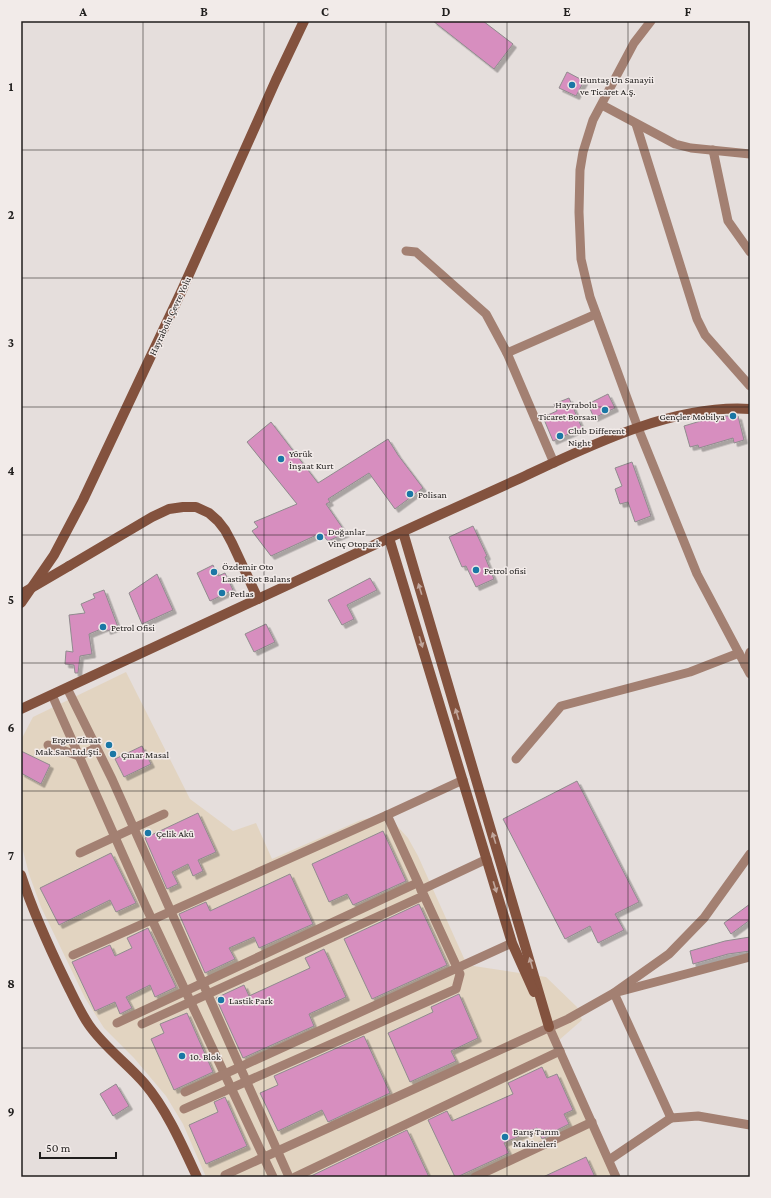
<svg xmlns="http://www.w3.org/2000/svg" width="771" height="1198" viewBox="0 0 771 1198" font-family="'Crimson Pro',serif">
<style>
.industrial{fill:#e2d4c1}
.building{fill:#d78ebf;stroke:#908b8e;filter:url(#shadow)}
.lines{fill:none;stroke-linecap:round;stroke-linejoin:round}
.street{stroke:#a38072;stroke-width:9}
.secondary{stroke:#83523e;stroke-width:10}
.secondary-bridge{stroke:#83523e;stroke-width:10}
.oneway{fill:#c0a69c}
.grid{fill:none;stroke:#201e1d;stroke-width:1;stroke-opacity:0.55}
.poi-dot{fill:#1a77a5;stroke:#f2ebe9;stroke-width:1.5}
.labels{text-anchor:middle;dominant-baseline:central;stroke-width:3;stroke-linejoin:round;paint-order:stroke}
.poi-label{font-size:10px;fill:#201e1d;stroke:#f2ebe9;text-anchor:start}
.street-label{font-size:10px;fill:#201e1d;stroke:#f2ebe9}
.neatline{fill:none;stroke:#201e1d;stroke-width:1.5}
.grid-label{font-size:13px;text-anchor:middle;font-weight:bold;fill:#201e1d}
</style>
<defs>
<filter id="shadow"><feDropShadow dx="3.5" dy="3.5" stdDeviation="0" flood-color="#0004"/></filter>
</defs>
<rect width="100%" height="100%" fill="#e5dedc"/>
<!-- industrial -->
<path class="industrial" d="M126 672 190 799 233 831 256 823 272 859 361 820 375 817 388 819 398 827 408 838 418 856 467 965 546 977 577 1007 582 1020 558 1041 619 1177H206L183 1124 166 1096 134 1058 104 1028 85 998 41 907 29 874 21 843V740L33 717Z"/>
<!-- building -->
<g class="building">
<path d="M433 21H483L513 44 494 69Z"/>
<path d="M567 72 584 81 576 96 559 88Z"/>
<path d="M608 394 615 408 594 418 588 404Z"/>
<path d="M569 398 582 428 553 441 543 417 557 411 554 404Z"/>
<path d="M722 416H738L744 440 734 443 733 438 699 448 698 445 690 447 684 426 714 417Z"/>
<path d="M271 422 318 483 388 439 398 455 423 488 395 509 369 473 328 499 330 502 326 504 346 533 328 541 321 533 271 556 252 531 258 527 254 522 297 504 247 442Z"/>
<path d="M632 462 651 516 635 522 628 502 620 504 615 489 622 486 615 468Z"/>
<path d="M473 526 487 556 485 557 494 579 476 587 466 566 462 567 449 537Z"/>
<path d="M213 565 218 576 225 573 233 590 210 601 197 573Z"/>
<path d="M157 574 173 610 142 624 129 593Z"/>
<path d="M370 578 377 590 347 605 354 619 342 625 328 600Z"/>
<path d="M104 590 118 627 107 631 106 627 89 634 92 654 80 656 78 673H75L74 665 65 664 66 651 73 652 69 615 85 613 81 604 95 598 93 594Z"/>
<path d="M266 624 275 642 254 652 245 634Z"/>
<path d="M142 746 151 764 124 777 115 759Z"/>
<path d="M21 751 50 765 41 784 21 773Z"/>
<path d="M577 781 639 902 615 914 624 930 598 943 590 926 565 939 503 819Z"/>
<path d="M198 813 216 852 198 860 203 871 193 876 188 864 172 872 178 884 167 889 145 838Z"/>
<path d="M383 831 406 881 353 905 347 894 329 902 312 864Z"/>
<path d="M111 853 136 903 116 912 110 900 59 925 40 888Z"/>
<path d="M290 874 313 924 259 948 254 937 229 948 235 959 205 973 179 914 206 902 210 911Z"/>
<path d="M419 904 447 965 372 999 344 939Z"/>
<path d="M750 904V920L731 934 724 923Z"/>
<path d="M148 928 176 987 155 997 150 985 126 997 132 1008 120 1014 115 1002 95 1011 72 962 110 945 115 956 132 948 127 938Z"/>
<path d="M750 937V951L728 954 693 964 690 951 725 941Z"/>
<path d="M324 949 346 997 309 1014 314 1026 243 1058 216 998 244 985 249 996 310 968 305 958Z"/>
<path d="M459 994 478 1038 451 1051 456 1061 410 1082 388 1033 433 1012 431 1007Z"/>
<path d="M187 1013 213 1072 174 1090 151 1039 164 1033 160 1024Z"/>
<path d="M364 1036 390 1093 328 1122 322 1110 278 1131 260 1093 278 1085 274 1076Z"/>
<path d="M542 1067 547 1078 557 1074 573 1110 564 1114 569 1124 553 1132 554 1133 542 1139 537 1128 504 1143 509 1153 457 1177H455L428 1120 447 1111 452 1121 513 1094 508 1083Z"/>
<path d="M116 1084 129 1106 113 1116 100 1094Z"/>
<path d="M225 1097 247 1146 206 1164 189 1125 218 1112 214 1102Z"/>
<path d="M407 1130 429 1177H309Z"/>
<path d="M586 1157 595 1177H543Z"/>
</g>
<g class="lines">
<!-- street -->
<g class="street">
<path d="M651 21 634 43 593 120 583 152 580 170 579 212 581 259 590 297 638 428 697 574 750 674"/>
<path d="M602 105 675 144 691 148 750 154"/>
<path d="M636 124 697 319 705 335 750 386"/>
<path d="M713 150 728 221 750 252"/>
<path d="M406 251 416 252 486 314 507 353 554 463"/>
<path d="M507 353 596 314"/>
<path d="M745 665 750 652"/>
<path d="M67 688 112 779 289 1177"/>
<path d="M52 695 146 907 273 1177"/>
<path d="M48 745 79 756 96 748"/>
<path d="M516 759 561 706 690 672 739 653"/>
<path d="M80 853 164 814"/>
<path d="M421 890 487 859"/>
<path d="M73 955 387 815 463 780"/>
<path d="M750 957 614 993 671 1118 698 1116 750 1125"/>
<path d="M117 1023 417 883"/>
<path d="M142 1024 423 896"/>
<path d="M549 1027 616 1177"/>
<path d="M185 1092 512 943"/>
<path d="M184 1109 456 989 460 974 387 815"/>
<path d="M609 1160 671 1118"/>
<path d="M225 1175 568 1019 614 993 669 954 704 918 750 854"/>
<path d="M295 1177 560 1051"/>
<path d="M475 1177 592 1122"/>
</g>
<!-- secondary -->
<g class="secondary">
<path d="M403 532 549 1027"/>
<path d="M389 538 512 943 534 992"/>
<path d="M69 566 152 517 169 509 183 507H196L209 513 218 521 225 530 232 543 258 599"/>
<path d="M21 603 54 555 83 500 182 290 276 80 304 21"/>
<path d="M21 709C144 652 267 595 389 538 434 517 479 497 523 477 591 445 674 404 750 409"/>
<path d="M21 875C33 912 49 947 66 982 73 996 80 1012 89 1025 105 1048 127 1063 145 1084 167 1110 183 1147 197 1177"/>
</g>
<!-- secondary-bridge -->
<path class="secondary-bridge" d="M21 594 69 566"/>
</g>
<!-- one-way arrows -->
<defs><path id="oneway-solid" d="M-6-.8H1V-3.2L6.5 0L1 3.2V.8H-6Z"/></defs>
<g class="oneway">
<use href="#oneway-solid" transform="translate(420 589) rotate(-107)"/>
<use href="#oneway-solid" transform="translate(421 642) rotate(73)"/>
<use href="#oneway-solid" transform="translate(457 714) rotate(-107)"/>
<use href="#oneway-solid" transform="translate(494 838) rotate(-107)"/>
<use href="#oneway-solid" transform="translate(495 887) rotate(73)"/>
<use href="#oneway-solid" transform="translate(531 963) rotate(-106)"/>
</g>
<!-- grid -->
<path class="grid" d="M143 21V1177M264 21V1177M386 21V1177M507 21V1177M628 21V1177M21 150H750M21 278H750M21 407H750M21 535H750M21 663H750M21 791H750M21 920H750M21 1048H750"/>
<!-- markers -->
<g class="poi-dot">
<circle cx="572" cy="85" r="4"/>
<circle cx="605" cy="410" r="4"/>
<circle cx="733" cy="416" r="4"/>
<circle cx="560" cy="436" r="4"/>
<circle cx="281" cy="459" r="4"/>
<circle cx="410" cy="494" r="4"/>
<circle cx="320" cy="537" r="4"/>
<circle cx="476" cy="570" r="4"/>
<circle cx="214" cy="572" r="4"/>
<circle cx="222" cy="593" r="4"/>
<circle cx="103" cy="627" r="4"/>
<circle cx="109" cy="745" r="4"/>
<circle cx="113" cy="754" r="4"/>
<circle cx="148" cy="833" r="4"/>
<circle cx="221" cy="1000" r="4"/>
<circle cx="182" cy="1056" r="4"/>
<circle cx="505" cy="1137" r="4"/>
</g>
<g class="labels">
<!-- poi labels -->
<g class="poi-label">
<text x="580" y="79">Huntaş Un Sanayii<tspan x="580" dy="12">ve Ticaret A.Ş.</tspan></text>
<text x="597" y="404" text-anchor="end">Hayrabolu<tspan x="597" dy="12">Ticaret Borsası</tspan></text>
<text x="725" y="416" text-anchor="end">Gençler Mobilya</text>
<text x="568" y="430">Club Different<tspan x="568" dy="12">Night</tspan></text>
<text x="289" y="453">Yörük<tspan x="289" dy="12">İnşaat Kurt</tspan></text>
<text x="418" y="494">Polisan</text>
<text x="328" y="531">Doğanlar<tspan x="328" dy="12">Vinç Otopark</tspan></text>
<text x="222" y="566">Özdemir Oto<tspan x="222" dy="12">Lastik Rot Balans</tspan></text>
<text x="484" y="570">Petrol ofisi</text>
<text x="230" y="593">Petlas</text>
<text x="111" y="627">Petrol Ofisi</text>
<text x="101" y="739" text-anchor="end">Ergen Ziraat<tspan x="101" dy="12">Mak.San.Ltd.Şti.</tspan></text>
<text x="121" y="754">Çınar Masal</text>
<text x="156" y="833">Çelik Akü</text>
<text x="229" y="1000">Lastik Park</text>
<text x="190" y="1056">10. Blok</text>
<text x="513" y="1131">Barış Tarım<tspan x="513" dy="12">Makineleri</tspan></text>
</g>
<!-- street labels -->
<g class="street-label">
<text transform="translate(170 316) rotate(-65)">Hayrabolu Çevre Yolu</text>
</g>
</g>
<!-- border -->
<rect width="771" height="1198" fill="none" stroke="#f2ebe9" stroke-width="44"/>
<!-- scale -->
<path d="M40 1152v6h76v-6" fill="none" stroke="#201e1d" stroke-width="2"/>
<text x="46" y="1152" font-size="12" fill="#201e1d" stroke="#f2ebe9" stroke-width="3" paint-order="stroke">50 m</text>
<rect x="22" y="22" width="727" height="1154" class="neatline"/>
<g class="grid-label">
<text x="83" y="16">A</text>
<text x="204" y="16">B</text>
<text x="325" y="16">C</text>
<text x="446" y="16">D</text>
<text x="567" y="16">E</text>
<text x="688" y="16">F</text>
<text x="11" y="91">1</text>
<text x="11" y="219">2</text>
<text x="11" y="347">3</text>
<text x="11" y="475">4</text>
<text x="11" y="604">5</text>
<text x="11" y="732">6</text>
<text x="11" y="860">7</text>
<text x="11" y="988">8</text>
<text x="11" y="1116">9</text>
</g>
</svg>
